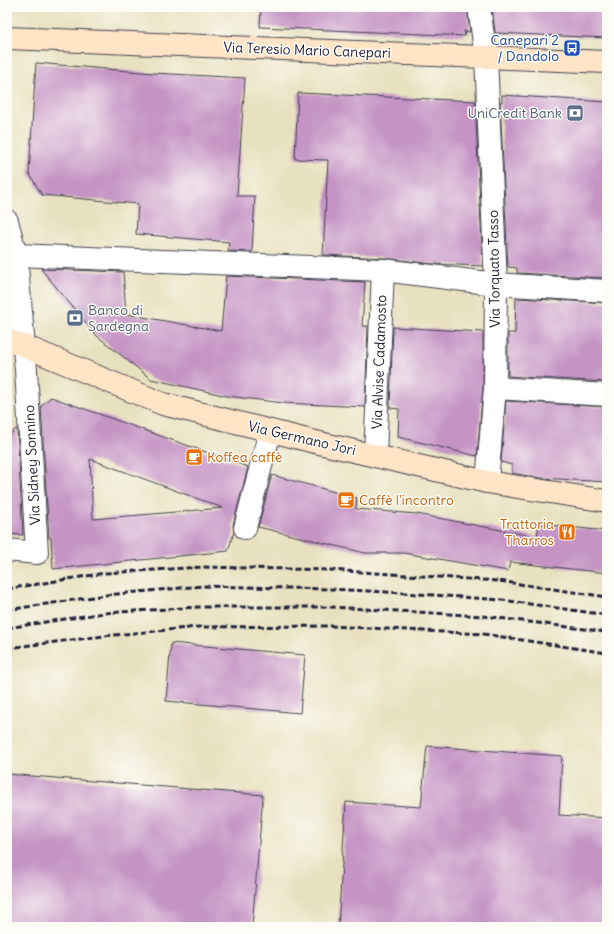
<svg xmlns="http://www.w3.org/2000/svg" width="614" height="934" viewBox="0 0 614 934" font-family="Delius,sans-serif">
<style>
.building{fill:#c593c4;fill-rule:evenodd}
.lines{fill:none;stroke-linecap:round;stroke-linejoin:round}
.pedestrian-casing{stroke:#403f4f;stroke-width:24}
.minor-casing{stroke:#403f4f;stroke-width:24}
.secondary-casing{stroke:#403f4f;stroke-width:24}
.pedestrian{stroke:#fff;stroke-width:22}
.minor{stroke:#fff;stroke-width:22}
.secondary{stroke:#ffe4c6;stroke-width:22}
.rail{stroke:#22223b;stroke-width:3;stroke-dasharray:6 3;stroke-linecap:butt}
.labels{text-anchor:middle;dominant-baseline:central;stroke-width:3;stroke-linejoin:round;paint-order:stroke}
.transit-label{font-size:14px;fill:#164399;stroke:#fdfcf7;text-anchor:end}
.street-label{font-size:14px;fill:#22223b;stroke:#fdfcf7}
.service-label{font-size:14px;fill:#4e5e75;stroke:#fdfcf7;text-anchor:end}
.food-label{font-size:14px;fill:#c56008;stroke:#fdfcf7;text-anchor:start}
</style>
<rect width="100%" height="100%" fill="#fdfcf7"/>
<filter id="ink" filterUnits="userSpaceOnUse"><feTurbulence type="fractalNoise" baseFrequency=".025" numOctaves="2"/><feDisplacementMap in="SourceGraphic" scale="8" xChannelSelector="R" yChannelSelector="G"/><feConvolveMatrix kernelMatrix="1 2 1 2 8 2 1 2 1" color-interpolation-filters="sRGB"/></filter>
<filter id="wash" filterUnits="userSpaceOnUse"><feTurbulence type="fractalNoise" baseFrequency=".012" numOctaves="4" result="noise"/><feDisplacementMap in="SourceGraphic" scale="16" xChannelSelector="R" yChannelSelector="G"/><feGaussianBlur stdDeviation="0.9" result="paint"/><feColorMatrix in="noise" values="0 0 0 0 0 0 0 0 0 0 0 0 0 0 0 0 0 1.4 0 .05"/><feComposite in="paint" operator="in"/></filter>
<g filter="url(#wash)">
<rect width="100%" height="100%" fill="#e8e1bf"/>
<g id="blocks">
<!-- building -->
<g class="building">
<path d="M261 7H467L470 32 464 31 465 36 444 35 260 27Z"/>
<path d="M492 7H607V38L495 33Z"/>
<path d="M36 63 153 73 245 78 237 196H255L252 252 228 251 229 242 136 234 138 204 42 195 29 173Z"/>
<path d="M298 93 475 101 483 266 433 264 384 258 323 255 328 160 295 159Z"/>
<path d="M502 95 607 102V278L517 273V268L508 267 500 102H502Z"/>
<path d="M41 269 123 272 126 314 221 331 226 276 365 282 362 326H368L365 407 283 403 227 396 151 379 97 336Z"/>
<path d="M516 298 607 303V382L508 376V333H515Z"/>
<path d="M393 327 483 332V387L477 456 398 437 399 409 390 408Z"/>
<path d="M51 397 248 467 233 525 234 532 228 551 53 569 51 538H49L41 406ZM90 459 223 508 93 519Z"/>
<path d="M506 401 607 407V482L541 478 512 473V465L501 462Z"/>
<path d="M17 428 23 535 7 534V437Z"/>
<path d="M272 475 357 498 356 509 417 514 537 537 539 524 607 531V573L510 562 508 571 404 553H365L258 527Z"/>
<path d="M171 643 305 655 300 713 166 701Z"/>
<path d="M427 746 562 756 559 815 607 818V927H338L346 802 421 807Z"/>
<path d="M7 774 263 795 252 927H7Z"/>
</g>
</g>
</g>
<g filter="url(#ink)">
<use href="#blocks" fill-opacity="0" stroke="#403f4f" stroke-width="1"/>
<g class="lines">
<defs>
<g id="pedestrian">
<path d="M486 57 496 284 495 388 487 482"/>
<path d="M16 255 383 270 496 284 607 291"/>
<path d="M495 388 607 395"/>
<path d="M375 455 383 270"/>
</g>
<g id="minor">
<path d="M479 7 486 57"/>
<path d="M7 221 16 255 26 370 37 553 7 550"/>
<path d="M245 528 270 431"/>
</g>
<g id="secondary">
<path d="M7 38 607 62"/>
<path d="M7 340 24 346 163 404 311 441 487 482 607 501"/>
</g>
</defs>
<!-- pedestrian casing -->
<use href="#pedestrian" class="pedestrian-casing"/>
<!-- minor casing -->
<use href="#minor" class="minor-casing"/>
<!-- secondary casing -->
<use href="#secondary" class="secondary-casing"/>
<!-- pedestrian -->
<use href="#pedestrian" class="pedestrian"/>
<!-- minor -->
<use href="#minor" class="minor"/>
<!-- secondary -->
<use href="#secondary" class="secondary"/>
<!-- rail -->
<g class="rail">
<path d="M7 589 105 573 203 567 330 570 499 581 607 597"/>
<path d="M7 610 106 595 202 586 331 589 405 593 502 600 607 615"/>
<path d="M7 628 104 613 199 607H331L483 616 607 632"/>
<path d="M7 648 104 636 198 627 330 626 483 634 607 653"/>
</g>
</g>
</g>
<!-- icons -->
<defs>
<symbol id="bus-square" viewBox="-11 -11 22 22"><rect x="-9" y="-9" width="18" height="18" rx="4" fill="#1a4fb4" stroke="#fdfcf7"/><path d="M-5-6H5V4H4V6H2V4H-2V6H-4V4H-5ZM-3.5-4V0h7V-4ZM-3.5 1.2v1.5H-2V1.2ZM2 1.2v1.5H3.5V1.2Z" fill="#fff"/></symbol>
<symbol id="bank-square" viewBox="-11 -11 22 22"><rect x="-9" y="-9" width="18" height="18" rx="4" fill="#5c6f8a" stroke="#fdfcf7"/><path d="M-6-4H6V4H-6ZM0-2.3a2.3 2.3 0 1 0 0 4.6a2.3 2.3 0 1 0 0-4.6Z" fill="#fff"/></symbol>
<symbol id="cafe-square" viewBox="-11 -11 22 22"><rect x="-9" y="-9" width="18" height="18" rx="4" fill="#e8710a" stroke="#fdfcf7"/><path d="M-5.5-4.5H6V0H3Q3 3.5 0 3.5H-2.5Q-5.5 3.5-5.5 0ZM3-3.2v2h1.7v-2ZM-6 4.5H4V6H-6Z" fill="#fff"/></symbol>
<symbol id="restaurant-square" viewBox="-11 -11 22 22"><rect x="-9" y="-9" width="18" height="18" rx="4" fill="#e8710a" stroke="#fdfcf7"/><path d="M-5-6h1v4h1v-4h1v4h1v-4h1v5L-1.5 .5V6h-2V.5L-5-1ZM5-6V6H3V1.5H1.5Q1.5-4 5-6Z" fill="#fff"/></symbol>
</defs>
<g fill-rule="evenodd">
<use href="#bus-square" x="562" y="38" width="20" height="20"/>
<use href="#bank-square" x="565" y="103" width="20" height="20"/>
<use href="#bank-square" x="65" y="308" width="20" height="20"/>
<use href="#cafe-square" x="184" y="447" width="20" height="20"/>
<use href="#cafe-square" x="336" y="490" width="20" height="20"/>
<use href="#restaurant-square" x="557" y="522" width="20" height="20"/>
</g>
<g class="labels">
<!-- transit labels -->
<g class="transit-label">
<text x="559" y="40">Canepari 2<tspan x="559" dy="16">/ Dandolo</tspan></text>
</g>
<!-- street labels -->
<g class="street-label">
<text transform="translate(307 50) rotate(2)">Via Teresio Mario Canepari</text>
<text transform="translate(494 269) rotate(-91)">Via Torquato Tasso</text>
<text transform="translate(379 362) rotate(-88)">Via Alvise Cadamosto</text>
<text transform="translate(302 438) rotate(13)">Via Germano Jori</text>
<text transform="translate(32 465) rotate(-93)">Via Sidney Sonnino</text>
</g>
<!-- service labels -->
<g class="service-label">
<text x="562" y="113">UniCredit Bank</text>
<text x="88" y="310" text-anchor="start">Banco di<tspan x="88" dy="16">Sardegna</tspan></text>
</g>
<!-- food labels -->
<g class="food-label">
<text x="207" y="457">Koffea caffè</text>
<text x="359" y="500">Caffè l'incontro</text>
<text x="554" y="524" text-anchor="end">Trattoria<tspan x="554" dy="16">Tharros</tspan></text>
</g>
</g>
<!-- margin -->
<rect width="614" height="934" fill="none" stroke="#fdfcf7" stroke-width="24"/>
</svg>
